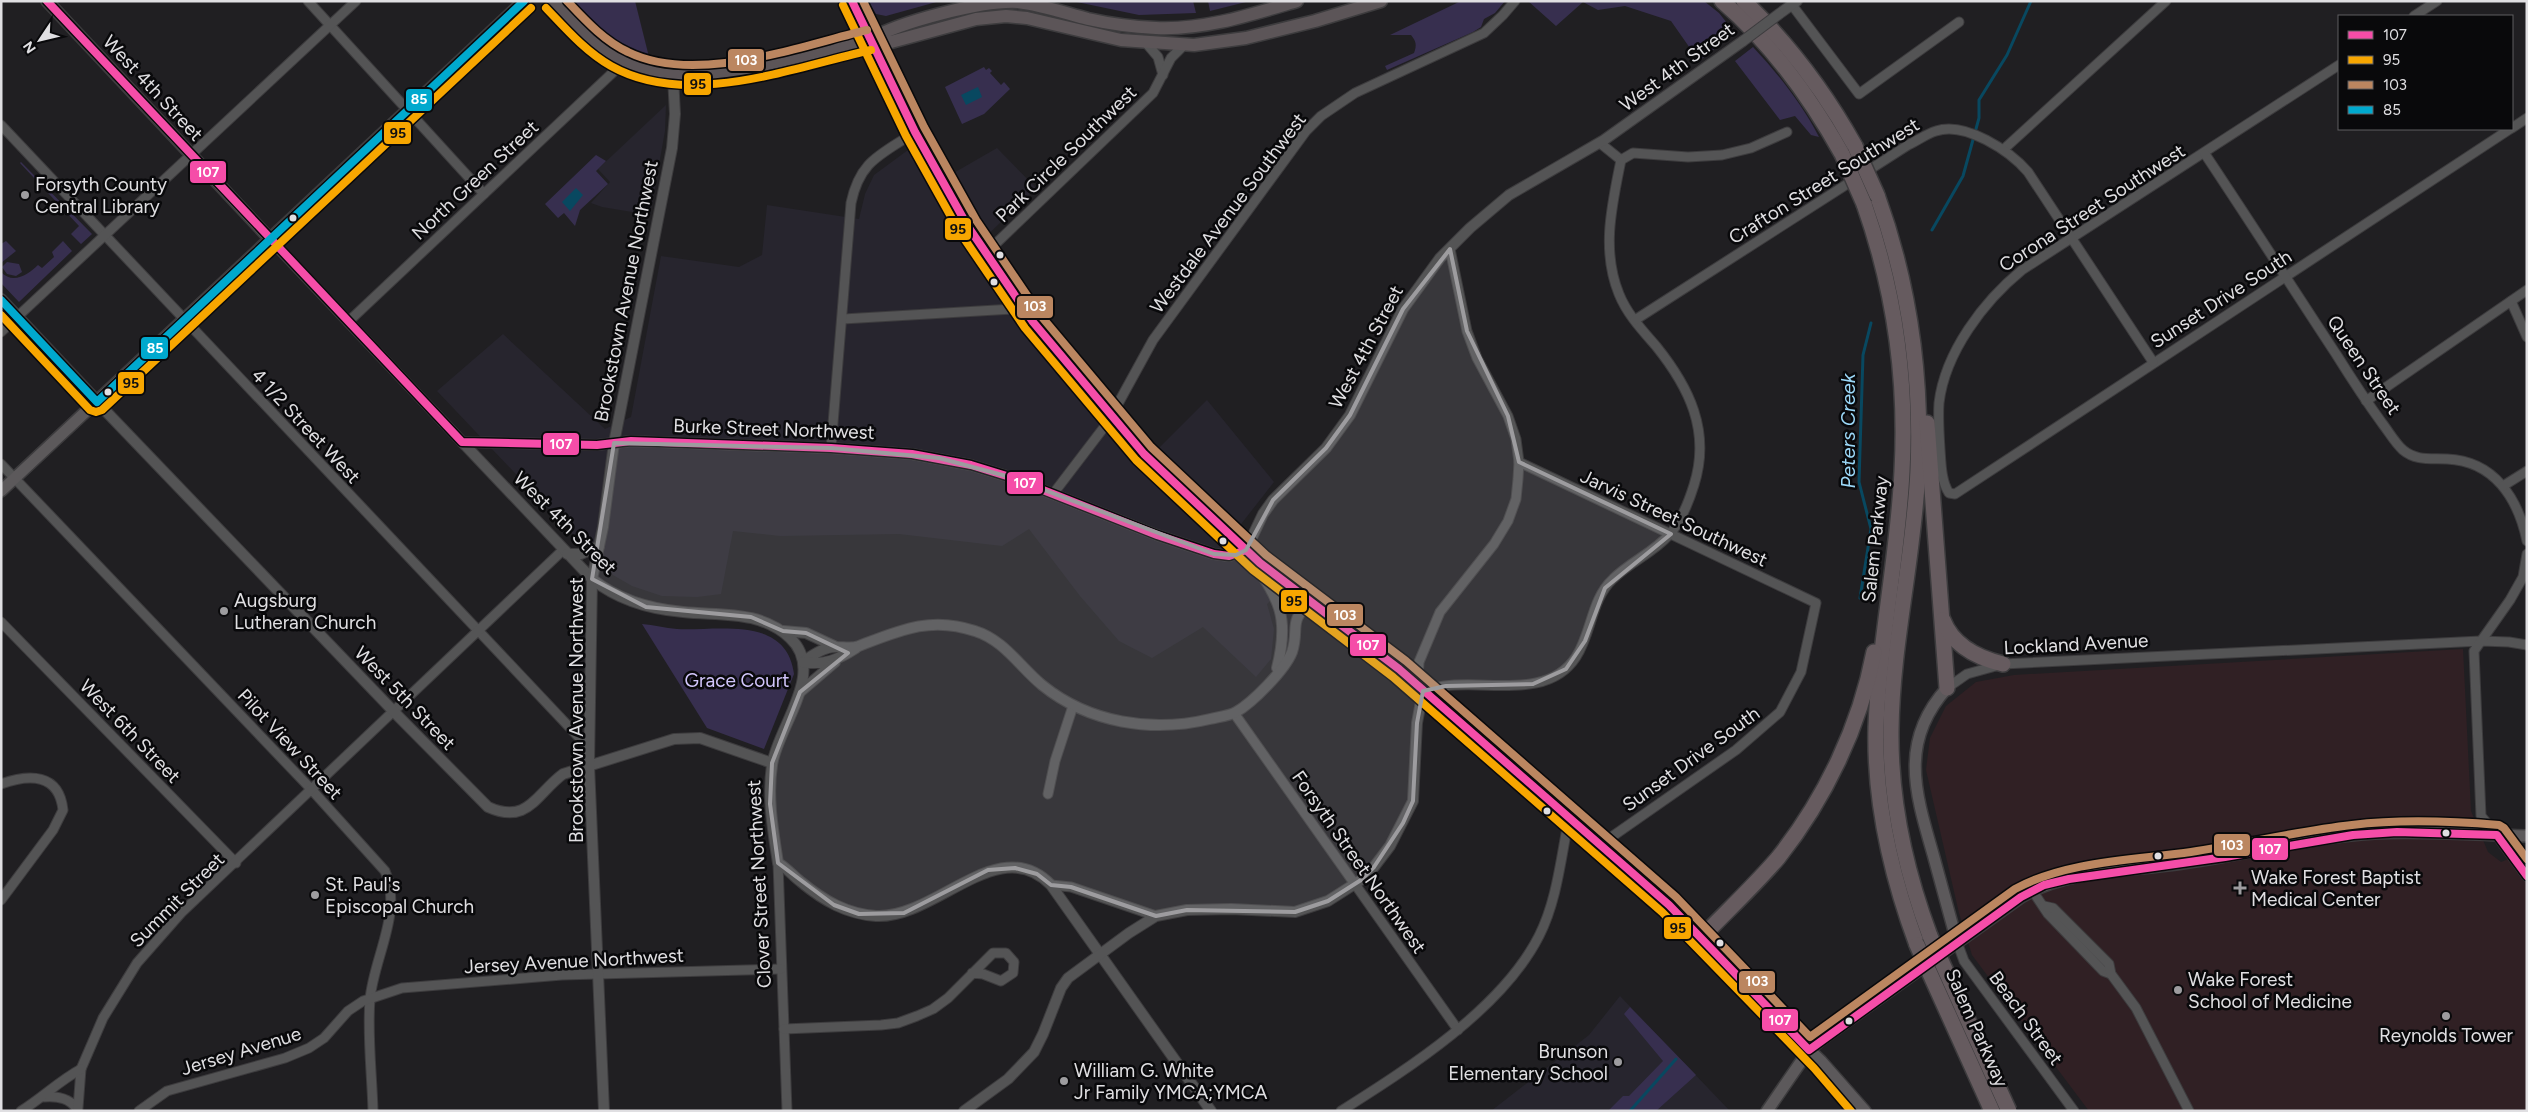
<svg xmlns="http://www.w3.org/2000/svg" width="2528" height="1112" viewBox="0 0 2528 1112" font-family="Figtree,sans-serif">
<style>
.built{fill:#27252e}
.medical{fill:#302024}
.green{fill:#372f4f}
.water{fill:#084860}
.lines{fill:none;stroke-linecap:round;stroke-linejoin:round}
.stream{stroke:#084860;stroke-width:3}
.minor-casing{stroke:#3d3c3e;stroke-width:11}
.tertiary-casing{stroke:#3d3c3e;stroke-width:12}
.secondary-casing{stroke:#3d3c3e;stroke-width:14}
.primary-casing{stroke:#3d3c3e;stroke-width:15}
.motorway-casing{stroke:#3d3c3e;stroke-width:18}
.minor{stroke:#545455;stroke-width:9}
.tertiary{stroke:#545455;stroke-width:10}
.secondary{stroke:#5c595b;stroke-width:11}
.primary{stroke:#5c5558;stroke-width:12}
.motorway{stroke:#665b5f;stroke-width:15}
.tertiary-bridge-casing{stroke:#3d3c3e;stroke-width:12;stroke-linecap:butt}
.motorway-bridge-casing{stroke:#3d3c3e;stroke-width:18;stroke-linecap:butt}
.tertiary-bridge{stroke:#545455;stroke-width:10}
.motorway-bridge{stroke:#665b5f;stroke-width:15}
.bus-1-casing{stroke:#09090b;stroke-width:11}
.bus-2-casing{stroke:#09090b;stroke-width:11}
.bus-3-casing{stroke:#09090b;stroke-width:11}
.bus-4-casing{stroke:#09090b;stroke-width:11}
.bus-1{stroke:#f54da8;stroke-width:8}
.bus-2{stroke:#f7a600;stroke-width:8}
.bus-3{stroke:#bb8660;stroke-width:8}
.bus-4{stroke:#00a9ce;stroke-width:8}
.marked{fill:#9d9c9f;fill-opacity:0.2;stroke:#9d9c9f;stroke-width:4;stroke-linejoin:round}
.poi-dot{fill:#9d9c9f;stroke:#09090b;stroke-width:2}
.bus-dot{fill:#e0dfe2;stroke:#09090b;stroke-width:2}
.labels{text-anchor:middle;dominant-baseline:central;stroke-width:5;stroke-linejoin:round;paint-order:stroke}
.street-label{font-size:19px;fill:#e0dfe2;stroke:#09090b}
.poi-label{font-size:19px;fill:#e0dfe2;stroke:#09090b;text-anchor:start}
.park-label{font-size:19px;fill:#d2c6fc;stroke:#09090b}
.water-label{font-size:20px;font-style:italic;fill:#9bd7f7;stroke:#09090b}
.line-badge{stroke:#09090b;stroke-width:2}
.badge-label{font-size:14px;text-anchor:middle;font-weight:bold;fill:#fff}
.pale-badge-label{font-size:14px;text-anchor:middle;font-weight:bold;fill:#111}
</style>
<rect width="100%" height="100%" fill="#201f22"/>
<!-- built -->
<g class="built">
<path d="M666 105 665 131 650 215 602 207 591 203 610 182 598 169Z"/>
<path d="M997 148 1036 188 972 250 1018 317 1047 351 1142 465 1207 400 1274 482 1238 528 1291 573 1280 591 1267 604 1274 629 1271 659 1256 677 1203 627 1152 658 1119 641 1080 596 1029 529 1002 546 899 534 780 536 733 531 721 594 697 597 662 596 632 586 613 575 603 566 437 391 503 334 605 429 631 417 661 256 739 267 762 255 767 205 859 219 865 194 874 175 908 150 931 186Z"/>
<path d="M1620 996 1730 1111H1491L1589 1035Z"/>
</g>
<!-- medical -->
<path class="medical" d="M2463 649 2471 811 2488 852 2501 862 2527 852V1111H2089L1972 955 1959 913 1926 770 1930 738 1946 706 1976 682 2014 675Z"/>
<!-- green -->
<g class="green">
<path d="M573 1H635L650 61C616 43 599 29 573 1Z"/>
<path d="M868 1H940L886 16 876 14Z"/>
<path d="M1072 1H1193L1196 13 1139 15Z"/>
<path d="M1208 1H1250L1210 11Z"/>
<path d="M1461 1H1505L1495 13 1484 19 1481 27 1473 32 1387 70 1385 66 1414 53C1417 45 1416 41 1411 35H1390Z"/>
<path d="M1528 1H1704L1719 13 1735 33 1699 61 1671 21 1625 6 1598 10 1583 2 1556 26Z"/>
<path d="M1753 47C1779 75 1802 104 1819 137L1811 135 1795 116 1780 120 1735 61Z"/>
<path d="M984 67 986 70 989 68 992 71 990 73 1001 85 1004 82 1010 89 984 114 962 124 945 87Z"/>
<path d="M596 155 606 161 596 171 608 184 580 210 575 226 564 213 558 218 545 204Z"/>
<path d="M21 162 92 234 81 244 71 234 79 226 20 163Z"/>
<path d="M6 241 16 251 1 263V244Z"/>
<path d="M63 241 72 251 19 302 1 283V272C13 285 29 274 38 265L42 268 54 257 52 252Z"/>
<path d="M7 262 19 264 22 272 16 276 7 274 2 267Z"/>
<path d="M642 624C654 625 665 628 677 629 718 631 787 615 794 674L764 749 707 728Z"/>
<path d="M1630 1007 1696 1075 1656 1111H1608L1623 1096H1629L1663 1061 1624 1014Z"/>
</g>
<!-- water -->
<g class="water">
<path d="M978 87 982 97 966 105 961 95Z"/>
<path d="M576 188 583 195 570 211 562 202Z"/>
</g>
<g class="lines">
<!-- stream -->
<g class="stream">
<path d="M1932 230 1963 176 1979 118V100L2007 55 2031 1"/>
<path d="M1860 598 1871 529 1859 482 1863 355 1871 323"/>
<path d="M1630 1111 1676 1059"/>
</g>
<defs>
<g id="minor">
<path d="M308 1 484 194"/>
<path d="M1792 5 1859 94 1959 22"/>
<path d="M2414 16 2437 1"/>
<path d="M1147 44 1158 57 1163 75"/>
<path d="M2339 65 2022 270C1984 301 1945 352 1939 403 1938 418 1939 434 1940 449 1941 463 1941 481 1949 493L1955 494 2510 129"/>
<path d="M1 125 589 748"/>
<path d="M2512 128 2527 118"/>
<path d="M1600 143 1621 160"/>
<path d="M2004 149 2166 1"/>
<path d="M2205 154C2249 220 2292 287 2336 354 2351 378 2366 401 2382 423 2389 432 2395 443 2403 450 2416 461 2431 458 2447 459 2494 461 2518 498 2527 541"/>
<path d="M1621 160 1633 153 1688 157 1722 155 1751 148 1787 132"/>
<path d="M1450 249 1467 331 1477 358 1508 416 1516 439 1519 462 1518 479 1516 499 1508 521 1494 544 1440 612 1419 662 1418 678 1423 691C1431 690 1438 687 1445 686 1488 680 1548 700 1576 657 1592 633 1591 599 1613 579 1630 562 1653 553 1669 535 1681 522 1689 501 1694 485 1711 431 1689 387 1656 346 1642 330 1627 314 1619 294 1601 250 1612 205 1621 160"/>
<path d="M986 253 1153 93 1171 58 1184 45"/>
<path d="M2511 301 2527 337"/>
<path d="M843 319 1013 309 1021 306"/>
<path d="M1635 320 1908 145C1917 141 1926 134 1936 131 1965 121 2010 151 2028 172L2153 362"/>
<path d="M348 322 624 62"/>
<path d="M1 332 356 1"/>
<path d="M2366 401 2527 290"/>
<path d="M831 448 851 203C860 160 881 155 915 132"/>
<path d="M1519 462 1816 603 1801 672 1780 712 1736 750 1600 845"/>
<path d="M1 464 311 789 385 871C403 912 374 957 370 999 367 1035 372 1074 373 1111"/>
<path d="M2503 486 2527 471"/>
<path d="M1053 494 1108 422 1153 340 1306 131 1321 116 1355 93 1484 33 1503 15 1515 1"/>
<path d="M1 622 236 863"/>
<path d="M1947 688 1967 674 2003 664 2481 641 2509 642 2527 645"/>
<path d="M1234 713 1458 1030"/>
<path d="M1 784C29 774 59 773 63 810L53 830 1 900"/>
<path d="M1048 794 1055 761 1073 706"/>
<path d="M2497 835 2481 816 2474 651 2510 600 2523 577 2527 554"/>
<path d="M778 863 787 1111"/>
<path d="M1051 885 1071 887 1156 916"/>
<path d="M2032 890 2048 914 2103 971 2111 974"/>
<path d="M2044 906 2053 908 2109 964 2111 974 2136 1008 2189 1111"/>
<path d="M1957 942 1964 961 2074 1111"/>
<path d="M784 1029 881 1025 898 1023 917 1016 933 1009 948 998 993 953H1006L1014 962 1013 973 1001 981 983 974 972 973"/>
<path d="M44 1097C58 1096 71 1098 78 1111"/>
<path d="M78 1108 81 1069 103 1018 137 963 181 913 563 550"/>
<path d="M21 1111C42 1098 59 1081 81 1069"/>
<path d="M139 1111 167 1091 285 1058 309 1048 324 1038 348 1011 363 1001 402 988 562 975 781 969"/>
<path d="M1341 1111C1409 1068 1502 1009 1539 936 1557 901 1561 857 1569 818"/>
</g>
<g id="tertiary">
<path d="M1779 14 1797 1"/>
<path d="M270 239 592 579C618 600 649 609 683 612 721 616 760 610 790 638 827 672 777 728 772 765 767 798 773 830 778 863 787 868 793 876 801 882 824 901 847 914 876 916 936 919 999 831 1051 885L1211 1111"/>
<path d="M97 402 400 718 488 807C528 825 536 794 563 774L674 739 700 738 772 763"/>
<path d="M462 442 597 445 631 441 831 448 912 454 971 465 1010 477 1157 535 1214 554 1229 556 1246 550"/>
<path d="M1246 550 1263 514 1273 500 1326 448 1350 415 1403 309 1440 258 1470 228 1509 195 1604 140 1743 41"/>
<path d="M567 554H581L599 546"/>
<path d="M1250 557C1279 600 1290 616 1277 668"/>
<path d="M783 631 806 633 834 646"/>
<path d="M803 662C812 655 825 646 837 647 844 647 852 649 859 646 900 630 931 616 975 631 1004 640 1020 667 1042 685 1089 723 1152 733 1210 719 1218 717 1229 716 1236 712 1252 703 1285 670 1292 652 1300 628 1287 622 1311 602"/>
<path d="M803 662C824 666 839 659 856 648"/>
<path d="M800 692 835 662"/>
<path d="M2497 835 2527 876"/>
<path d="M604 1111 589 765 592 579 603 527 614 443 672 148 675 114 673 77"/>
<path d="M964 1111 1008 1079 1034 1052 1043 1034 1061 988 1068 978 1129 933 1156 916 1187 910 1231 909 1295 912 1328 901 1361 880 1374 867 1390 846 1413 801 1417 723 1423 691"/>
</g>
<g id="secondary">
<path d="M47 1 270 239"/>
<path d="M869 40 915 132 967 225 1033 322 1144 454 1260 563 1399 669 1669 905 1724 960 1798 1039 1821 1061 1865 1111"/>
<path d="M1 300 97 402"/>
<path d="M1 491 524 1"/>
<path d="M1947 688C1899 741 1915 792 1933 854 1941 883 1949 913 1957 942"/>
<path d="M1767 1111 1809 1050 1822 1039 2021 897C2066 870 2125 871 2176 864 2242 855 2308 837 2375 833 2425 830 2476 835 2527 836"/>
</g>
<g id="primary">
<path d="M553 1C574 23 597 49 625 62 677 87 727 74 780 61 810 54 839 47 869 40 899 22 983 0 1018 2 1042 5 1065 13 1088 19 1110 24 1133 27 1156 28 1205 30 1250 15 1297 1"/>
<path d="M852 1 869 40"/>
<path d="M869 40 891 42 976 19 1006 16 1027 18 1121 40 1194 45 1246 38 1315 21 1381 1"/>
</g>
<g id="motorway">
<path d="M1722 1C1772 44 1810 97 1842 154"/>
<path d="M1744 1C1789 44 1825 92 1855 146"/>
<path d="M1877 195C1909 283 1922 377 1918 470 1914 557 1892 643 1891 730 1890 801 1905 869 1930 936"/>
<path d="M1864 204C1894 289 1907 381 1902 471 1898 557 1879 641 1876 727 1874 802 1891 875 1917 945"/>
<path d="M1927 423 1947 688"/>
<path d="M1943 620C1953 646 1978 658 2003 664"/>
<path d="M1701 938C1727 911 1754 886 1778 858 1825 799 1860 726 1874 652"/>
</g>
</defs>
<!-- minor casing -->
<use href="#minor" class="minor-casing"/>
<!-- tertiary casing -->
<use href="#tertiary" class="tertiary-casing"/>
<!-- secondary casing -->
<use href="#secondary" class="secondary-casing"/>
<!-- primary casing -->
<use href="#primary" class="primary-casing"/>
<!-- motorway casing -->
<use href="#motorway" class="motorway-casing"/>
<!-- minor -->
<use href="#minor" class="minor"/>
<!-- tertiary -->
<use href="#tertiary" class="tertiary"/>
<!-- secondary -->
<use href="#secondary" class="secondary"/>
<!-- primary -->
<use href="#primary" class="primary"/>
<!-- motorway -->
<use href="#motorway" class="motorway"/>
<defs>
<path id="tertiary-bridge" d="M1743 41 1779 14"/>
<g id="motorway-bridge">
<path d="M1855 146 1877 195"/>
<path d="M1842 154 1864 204"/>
<path d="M1930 936 2009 1111"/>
<path d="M1917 945 1992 1111"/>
</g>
</defs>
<!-- tertiary-bridge casing -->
<use href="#tertiary-bridge" class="tertiary-bridge-casing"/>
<!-- motorway-bridge casing -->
<use href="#motorway-bridge" class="motorway-bridge-casing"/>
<!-- tertiary-bridge -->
<use href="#tertiary-bridge" class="tertiary-bridge"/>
<!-- motorway-bridge -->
<use href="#motorway-bridge" class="motorway-bridge"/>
<defs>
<g id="bus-1">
<path d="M47 1 462 442 597 445 631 441 831 448 912 454 971 465 1010 477 1157 535 1214 554 1229 556 1246 550"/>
<path d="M852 1 915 132 967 225 1033 322 1144 454 1260 563 1399 669 1669 905 1809 1050 2021 897 2044 885 2069 879 2225 857 2353 835 2397 832 2497 835 2527 876"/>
</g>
<g id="bus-2">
<path d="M843 5 906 136 959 231 1025 328 1136 460 1253 570 1393 677 1662 912 1814 1068 1851 1111"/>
<path d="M546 8C566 29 586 52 611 66 687 109 792 68 871 50"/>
<path d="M1 315 90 410 96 412 102 410 531 8"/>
</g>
<g id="bus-3">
<path d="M567 1C585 20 604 41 628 52 695 85 797 47 867 30"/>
<path d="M863 1 924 127 976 220 1041 316 1151 447 1266 555 1406 661 1676 897 1810 1037 2015 889C2066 861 2134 860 2191 852 2245 844 2298 831 2352 825 2400 819 2451 821 2499 825L2504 828 2527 859"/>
</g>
<path id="bus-4" d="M1 300 97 402 524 1"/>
</defs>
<!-- bus-1 casing -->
<use href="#bus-1" class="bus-1-casing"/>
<!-- bus-2 casing -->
<use href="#bus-2" class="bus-2-casing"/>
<!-- bus-3 casing -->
<use href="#bus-3" class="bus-3-casing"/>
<!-- bus-4 casing -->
<use href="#bus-4" class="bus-4-casing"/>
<!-- bus-1 -->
<use href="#bus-1" class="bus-1"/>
<!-- bus-2 -->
<use href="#bus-2" class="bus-2"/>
<!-- bus-3 -->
<use href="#bus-3" class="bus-3"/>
<!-- bus-4 -->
<use href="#bus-4" class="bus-4"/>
</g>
<!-- marked area -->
<path class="marked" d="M1450 249 1467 331 1508 416 1519 462 1671 534 1605 588 1585 641 1566 669 1533 684 1446 686 1423 691 1417 723 1413 801 1403 823 1374 867 1361 880 1328 901 1295 912 1187 910 1156 916 1071 887 1051 885 1037 874 1015 868 988 870 904 913 859 914 834 905 778 863 770 804 772 763 800 692 848 653 806 633 783 631 751 617 646 607 592 579 614 443 831 448 939 458 1010 477 1214 554 1236 555 1246 550 1273 500 1326 448 1350 415 1403 309Z"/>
<!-- markers -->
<g class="poi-dot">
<circle cx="25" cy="195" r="5"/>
<circle cx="224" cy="611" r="5"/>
<path d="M2237.5 880.5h5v5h5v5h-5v5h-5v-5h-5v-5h5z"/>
<circle cx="315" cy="895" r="5"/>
<circle cx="2178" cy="990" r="5"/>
<circle cx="2446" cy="1016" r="5"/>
<circle cx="1618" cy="1062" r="5"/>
<circle cx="1064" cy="1081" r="5"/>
</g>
<g class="bus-dot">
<circle cx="293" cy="218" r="4.5"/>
<circle cx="1000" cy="255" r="4.5"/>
<circle cx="994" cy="282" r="4.5"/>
<circle cx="108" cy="392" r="4.5"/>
<circle cx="1223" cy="541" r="4.5"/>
<circle cx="1547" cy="811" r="4.5"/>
<circle cx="2446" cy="833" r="4.5"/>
<circle cx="2158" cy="856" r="4.5"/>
<circle cx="1720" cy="943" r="4.5"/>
<circle cx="1849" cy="1021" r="4.5"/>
</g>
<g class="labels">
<!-- street labels -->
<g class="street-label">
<text transform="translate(1677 67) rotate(-36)">West 4th Street</text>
<text transform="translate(153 88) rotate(47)">West 4th Street</text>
<text transform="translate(1066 154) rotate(-44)">Park Circle Southwest</text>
<text transform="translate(475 180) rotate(-43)">North Green Street</text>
<text transform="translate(1824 181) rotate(-32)">Crafton Street Southwest</text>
<text transform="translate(2092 208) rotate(-33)">Corona Street Southwest</text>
<text transform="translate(1228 213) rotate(-53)">Westdale Avenue Southwest</text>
<text transform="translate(626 291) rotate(-79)">Brookstown Avenue Northwest</text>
<text transform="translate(2221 299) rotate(-33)">Sunset Drive South</text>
<text transform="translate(1366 347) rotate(-62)">West 4th Street</text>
<text transform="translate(2364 365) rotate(56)">Queen Street</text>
<text transform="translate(306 426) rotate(47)">4 1/2 Street West</text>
<text transform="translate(774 429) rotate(2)">Burke Street Northwest</text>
<text transform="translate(1674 518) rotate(25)">Jarvis Street Southwest</text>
<text transform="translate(565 523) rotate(45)">West 4th Street</text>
<text transform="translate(1875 539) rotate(-84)">Salem Parkway</text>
<text transform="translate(2076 644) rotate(-3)">Lockland Avenue</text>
<text transform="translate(405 698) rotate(46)">West 5th Street</text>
<text transform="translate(576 710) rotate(-90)">Brookstown Avenue Northwest</text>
<text transform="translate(130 731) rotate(46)">West 6th Street</text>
<text transform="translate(290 744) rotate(47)">Pilot View Street</text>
<text transform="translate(1691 759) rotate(-36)">Sunset Drive South</text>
<text transform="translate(1359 862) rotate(55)">Forsyth Street Northwest</text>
<text transform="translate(759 884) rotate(-93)">Clover Street Northwest</text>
<text transform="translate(177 900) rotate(-45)">Summit Street</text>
<text transform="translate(574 961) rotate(-3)">Jersey Avenue Northwest</text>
<text transform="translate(2026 1018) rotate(54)">Beach Street</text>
<text transform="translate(1977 1028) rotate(66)">Salem Parkway</text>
<text transform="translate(241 1051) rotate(-17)">Jersey Avenue</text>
</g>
<!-- poi labels -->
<g class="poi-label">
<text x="35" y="184">Forsyth County<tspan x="35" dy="22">Central Library</tspan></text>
<text x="234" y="600">Augsburg<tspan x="234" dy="22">Lutheran Church</tspan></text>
<text x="2251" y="877">Wake Forest Baptist<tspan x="2251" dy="22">Medical Center</tspan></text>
<text x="325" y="884">St. Paul's<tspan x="325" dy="22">Episcopal Church</tspan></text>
<text x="2188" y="979">Wake Forest<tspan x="2188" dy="22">School of Medicine</tspan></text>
<text x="2446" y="1035" text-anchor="middle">Reynolds Tower</text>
<text x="1608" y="1051" text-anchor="end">Brunson<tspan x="1608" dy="22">Elementary School</tspan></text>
<text x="1074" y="1070">William G. White<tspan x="1074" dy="22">Jr Family YMCA;YMCA</tspan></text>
</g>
<!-- park labels -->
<g class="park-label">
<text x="737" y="680">Grace Court</text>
</g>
<!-- water labels -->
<g class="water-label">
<text transform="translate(1848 431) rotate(-90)">Peters Creek</text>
</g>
</g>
<g class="line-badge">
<rect x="727" y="48" width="38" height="24" rx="5" fill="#bb8660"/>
<rect x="683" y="72" width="29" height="24" rx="5" fill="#f7a600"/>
<rect x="405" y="88" width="28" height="24" rx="5" fill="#00a9ce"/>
<rect x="383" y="121" width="29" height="24" rx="5" fill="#f7a600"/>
<rect x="189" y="160" width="38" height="24" rx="5" fill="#f54da8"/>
<rect x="944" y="217" width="28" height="24" rx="5" fill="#f7a600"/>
<rect x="1016" y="295" width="38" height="24" rx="5" fill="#bb8660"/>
<rect x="140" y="336" width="29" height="24" rx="5" fill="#00a9ce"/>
<rect x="117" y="371" width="28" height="24" rx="5" fill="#f7a600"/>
<rect x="542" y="432" width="38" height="24" rx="5" fill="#f54da8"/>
<rect x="1006" y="471" width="38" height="24" rx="5" fill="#f54da8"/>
<rect x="1280" y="589" width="28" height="24" rx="5" fill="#f7a600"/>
<rect x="1326" y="603" width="38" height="24" rx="5" fill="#bb8660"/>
<rect x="1349" y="633" width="38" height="24" rx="5" fill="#f54da8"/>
<rect x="2213" y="833" width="38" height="24" rx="5" fill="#bb8660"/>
<rect x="2251" y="837" width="38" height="24" rx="5" fill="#f54da8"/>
<rect x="1663" y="916" width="29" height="24" rx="5" fill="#f7a600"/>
<rect x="1738" y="970" width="38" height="24" rx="5" fill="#bb8660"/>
<rect x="1761" y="1008" width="38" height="24" rx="5" fill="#f54da8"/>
</g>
<g class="badge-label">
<text x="746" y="65">103</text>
<text x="419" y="104">85</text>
<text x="208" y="177">107</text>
<text x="1035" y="311">103</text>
<text x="155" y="353">85</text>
<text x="561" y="449">107</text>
<text x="1025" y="488">107</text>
<text x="1345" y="620">103</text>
<text x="1368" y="650">107</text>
<text x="2232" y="850">103</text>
<text x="2270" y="854">107</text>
<text x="1757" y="986">103</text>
<text x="1780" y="1025">107</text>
</g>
<g class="pale-badge-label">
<text x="698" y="89">95</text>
<text x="398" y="138">95</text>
<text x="958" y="234">95</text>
<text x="131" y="388">95</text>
<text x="1294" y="606">95</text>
<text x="1678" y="933">95</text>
</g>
<!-- border -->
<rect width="2528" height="1112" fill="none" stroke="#e0dfe2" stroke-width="5"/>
<!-- legend -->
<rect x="2338" y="15" width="175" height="115" fill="#09090b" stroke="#5f5f61"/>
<rect x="2348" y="31" width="25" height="8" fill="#f54da8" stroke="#5f5f61"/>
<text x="2383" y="40" font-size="15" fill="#e0dfe2">107</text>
<rect x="2348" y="56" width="25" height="8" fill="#f7a600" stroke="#5f5f61"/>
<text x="2383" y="65" font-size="15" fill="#e0dfe2">95</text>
<rect x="2348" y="81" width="25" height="8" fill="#bb8660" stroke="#5f5f61"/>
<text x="2383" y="90" font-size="15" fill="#e0dfe2">103</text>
<rect x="2348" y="106" width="25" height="8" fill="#00a9ce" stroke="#5f5f61"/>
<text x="2383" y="115" font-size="15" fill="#e0dfe2">85</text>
<!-- north arrow -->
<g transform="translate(40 40) rotate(235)" stroke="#09090b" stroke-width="4" paint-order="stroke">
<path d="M0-4L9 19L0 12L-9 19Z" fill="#e0dfe2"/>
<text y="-8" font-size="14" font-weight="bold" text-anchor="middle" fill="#e0dfe2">N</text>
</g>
</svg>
